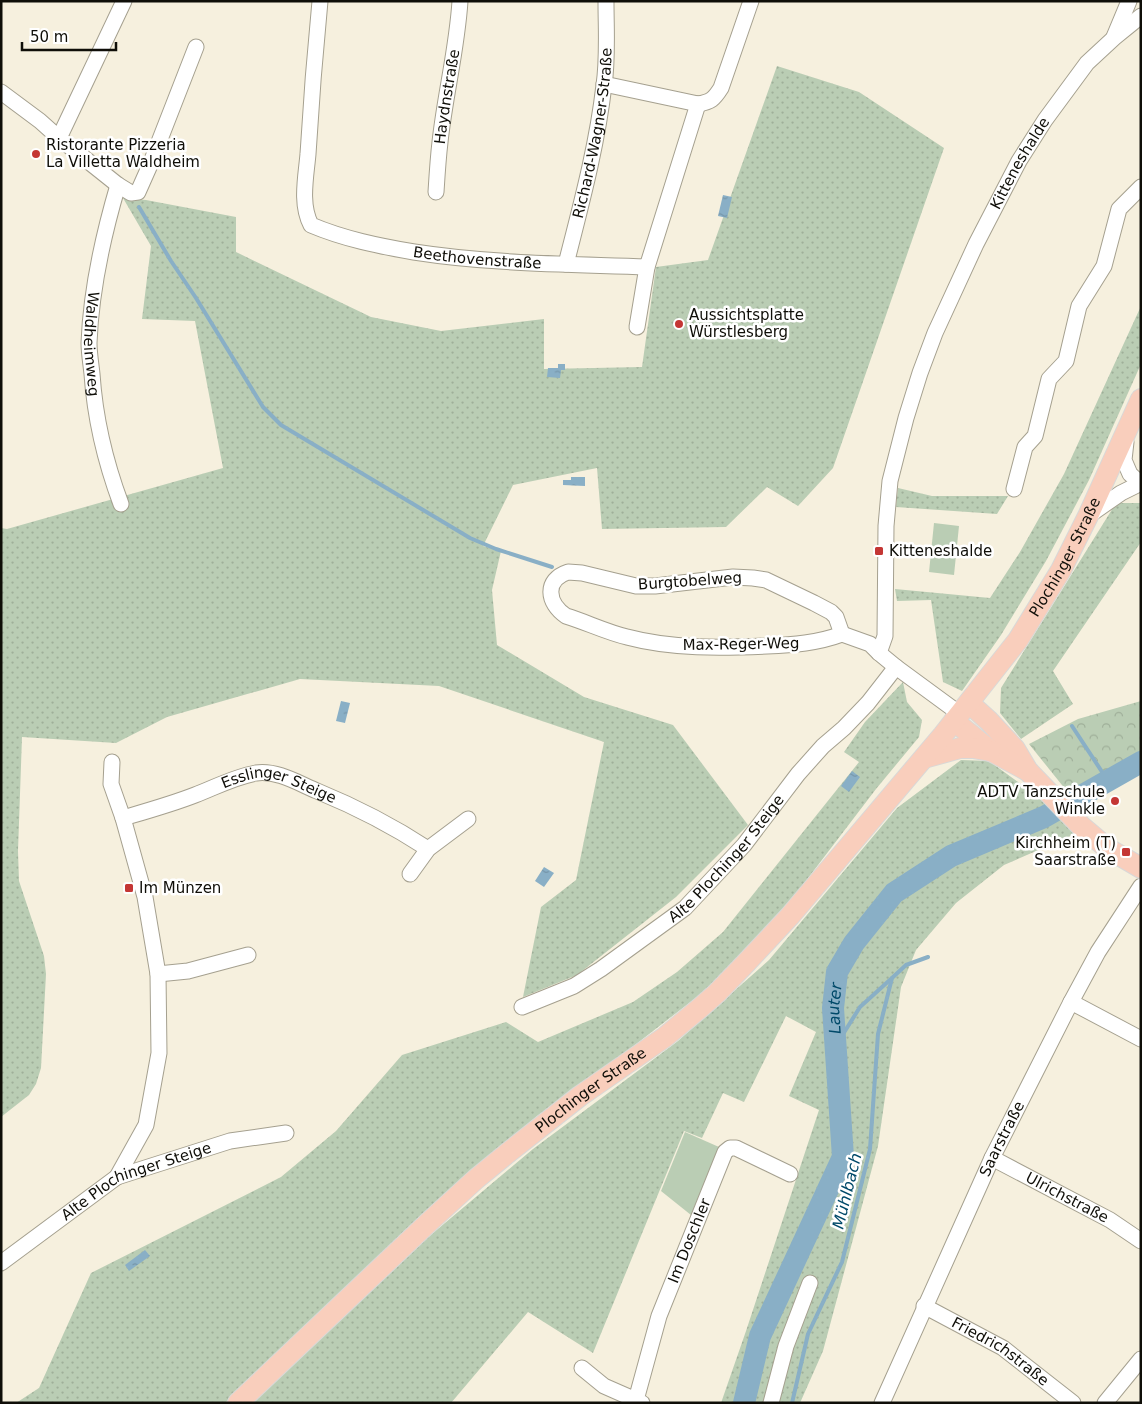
<svg xmlns="http://www.w3.org/2000/svg" width="1142" height="1404" viewBox="0 0 1142 1404" font-family="'DejaVu Sans',sans-serif">
<style>
.grass{fill:url(#grass-dots)}
.forest{fill:url(#forest-crowns)}
.park{fill:#bacdb4}
.water{fill:url(#water-ripples)}
.lines{fill:none;stroke-linecap:round;stroke-linejoin:round}
.stream{stroke:#89afc6;stroke-width:4}
.river{stroke:#89afc6;stroke-width:22}
.minor-casing{stroke:#a5a08f;stroke-width:17}
.major-casing{stroke:#d9d8d7;stroke-width:22}
.minor{stroke:#fff;stroke-width:15}
.major{stroke:#f9cebc;stroke-width:20}
.poi-dot{fill:#c43634;stroke:#fff;stroke-width:2}
.labels{text-anchor:middle;dominant-baseline:central;stroke-width:5;stroke-linejoin:round;paint-order:stroke}
.street-label{font-size:15px;fill:#0f0e08;stroke:#fff}
.poi-label{font-size:15px;fill:#0f0e08;stroke:#fff;text-anchor:start}
.water-label{font-size:16px;font-style:italic;fill:#004969;stroke:#fff}
</style>
<defs>
<pattern id="grass-dots" width="8" height="8" patternUnits="userSpaceOnUse" patternTransform="scale(1.25)"><rect width="8" height="8" fill="#bacdb4"/><path d="M2 2h.1M6 6h.1" fill="none" stroke="#9faf99" stroke-width="1.8" stroke-linecap="round"/></pattern>
<pattern id="forest-crowns" width="20" height="18" patternUnits="userSpaceOnUse" patternTransform="scale(1.25)"><rect width="20" height="18" fill="#bacdb4"/><path d="M2 6a3 3 0 1 1 6 0M12 15a3 3 0 1 1 6 0" fill="none" stroke="#9faf99"/></pattern>
<pattern id="water-ripples" width="26" height="14" patternUnits="userSpaceOnUse" patternTransform="scale(1.25)"><rect width="26" height="14" fill="#89afc6"/><path d="M2 4q2-2 4 0t4 0M15 11q2-2 4 0t4 0" fill="none" stroke="#7595a9"/></pattern>
</defs>
<rect width="100%" height="100%" fill="#f6f0de"/>
<!-- grass -->
<g class="grass">
<path d="M777 66 859 92 944 148 833 468 798 506 767 487 726 527 602 529 597 468 513 485 483 546 501 551 492 590 497 645 584 697 673 725 748 825 676 897 577 975 523 997 541 907 576 880 604 742 439 686 300 679 167 717 116 743 22 737 18 851 19 881 44 956 46 974 41 1068 36 1084 29 1095 1 1117V528L7 529 223 468 195 321 142 319 151 246 123 198 146 200 236 217V252L371 317 441 331 544 319V369L642 367 656 267 708 260Z"/>
<path d="M1141 306V364L1089 480 1046 561 1001 635 962 691 943 682 931 600 897 601 895 589 990 598 1020 552 1064 474Z"/>
<path d="M898 488 932 496H1008L997 514 896 507Z"/>
<path d="M1116 503H1141V542L1053 671 1073 704 1021 739 1000 713 1001 688Z"/>
<path d="M903 682 907 702 922 720 919 737 876 789 786 907 715 983 622 1055 537 1116 413 1223 225 1403H16L39 1388 91 1273 281 1177 336 1131 402 1055 506 1022 538 1042 633 1002 677 972 723 932 859 762 844 752 865 722Z"/>
<path d="M961 760 989 761 1043 800 1075 834 1004 865 956 903 916 950 901 987 878 1146 823 1351 800 1403H721L746 1331 819 1110 789 1096 816 1032 786 1016 744 1102 723 1093 702 1138 684 1131 593 1353 528 1312 451 1403H253L426 1239 533 1149 678 1041 769 960 897 808Z"/>
</g>
<!-- forest -->
<path class="forest" d="M1141 701V769L1078 805 1029 744 1078 719Z"/>
<!-- park -->
<g class="park">
<path d="M934 523 959 526 954 575 929 572Z"/>
<path d="M685 1132 719 1147 691 1215 661 1191Z"/>
</g>
<!-- water -->
<g class="water">
<path d="M723 195 732 197 727 218 718 216Z"/>
<path d="M558 364H565V370H561L560 378 547 377 548 368H558Z"/>
<path d="M571 477H585V486L563 485V480H571Z"/>
<path d="M341 701 350 703 345 723 336 721Z"/>
<path d="M852 771 860 777 849 792 841 786Z"/>
<path d="M544 867 554 873 544 887 535 881Z"/>
<path d="M145 1250 150 1256 129 1271 125 1265Z"/>
</g>
<g class="lines">
<!-- stream -->
<g class="stream">
<path d="M139 207 171 261 196 298 263 407 281 425 470 538 496 549 552 567"/>
<path d="M1072 726 1108 781"/>
<path d="M835 1047 860 1007 892 978"/>
<path d="M792 1403 808 1334 842 1262 870 1149 878 1034 892 978 906 965 928 957"/>
</g>
<!-- river -->
<path class="river" id="s1" d="M744 1403 760 1336 843 1157 833 1008 837 972 854 943 894 893 951 856 1044 817 1141 762"/>
<defs>
<g id="minor">
<path id="s2" d="M320 1C315 52 311 103 308 154 306 177 300 204 311 225 344 239 379 246 414 252 491 264 569 264 647 267L698 104"/>
<path d="M1114 37 1129 1"/>
<path d="M604 84 698 104C711 102 714 99 721 88L751 1"/>
<path d="M1 92 40 121 59 138 118 185 131 193 138 192 150 165 196 47"/>
<path d="M59 138 124 1"/>
<path id="s3" d="M118 185C103 236 91 289 89 343 89 353 91 364 92 374 95 419 105 461 121 504"/>
<path id="s4" d="M436 192C437 176 438 159 440 142 445 95 457 49 460 1"/>
<path id="s5" d="M566 264C581 205 597 146 604 85 608 58 606 29 606 1"/>
<path d="M637 327 647 267"/>
<path d="M1126 442 1124 460 1130 474 1141 484"/>
<path d="M1014 489 1025 447 1035 436 1049 379 1066 361 1079 306 1104 266 1119 209 1141 187"/>
<path d="M1088 516 1121 493 1139 484"/>
<path d="M568 572 582 573 636 586H655L733 577 753 578 766 580 814 603 831 612 836 617 842 634C818 643 793 645 767 646 721 648 672 649 627 637 606 632 586 622 566 616 547 603 544 580 568 572Z"/>
<path d="M842 634 870 644 879 653 896 667 960 714"/>
<path id="s6" d="M879 653 885 636 886 526 890 481 906 418 920 373 935 333 976 244 1019 161 1045 120 1087 63 1114 38 1141 16"/>
<path d="M112 762 111 784 123 818 145 897 158 974 159 1053 146 1125 117 1177"/>
<path id="s7" d="M123 818C147 811 172 804 195 795 216 787 234 777 256 773 277 770 298 783 317 791 356 807 393 826 428 849"/>
<path d="M410 874 428 849 468 819"/>
<path d="M158 974 188 971 248 955"/>
<path d="M1071 1002 1141 1039"/>
<path id="s8" d="M522 1007 574 986 601 969 685 908 744 845 798 774 823 746 844 728 868 703 896 667"/>
<path id="s9" d="M992 1158 1110 1220 1141 1241"/>
<path id="s10" d="M1 1263 117 1177 230 1141 286 1133"/>
<path id="s11" d="M924 1306 1003 1348 1073 1403"/>
<path d="M582 1368 604 1386 636 1400"/>
<path id="s12" d="M642 1403 636 1400 659 1316 725 1152 730 1148H736L790 1174"/>
<path d="M771 1403 786 1346 810 1283"/>
<path id="s13" d="M882 1403 992 1158 1071 1002 1098 952 1141 886"/>
<path d="M1105 1403 1141 1359"/>
</g>
<g id="major">
<path d="M969 703 989 721 1015 749 1028 771 1081 826 1107 848 1141 868"/>
<path d="M954 721 991 751 1028 771"/>
<path d="M924 758 960 748H973L990 751"/>
<path id="s14" d="M238 1403 429 1222 476 1179 509 1152 580 1096 665 1037 700 1008 717 993 746 963 790 916 943 735 1018 640 1061 570 1088 516 1141 399"/>
</g>
</defs>
<!-- minor casing -->
<use href="#minor" class="minor-casing"/>
<!-- major casing -->
<use href="#major" class="major-casing"/>
<!-- minor -->
<use href="#minor" class="minor"/>
<!-- major -->
<use href="#major" class="major"/>
</g>
<!-- markers -->
<g class="poi-dot">
<circle cx="36" cy="154" r="5"/>
<circle cx="679" cy="324" r="5"/>
<rect x="874" y="546" width="10" height="10" rx="2.5"/>
<circle cx="1115" cy="801" r="5"/>
<rect x="1121" y="847" width="10" height="10" rx="2.5"/>
<rect x="124" y="883" width="10" height="10" rx="2.5"/>
</g>
<g class="labels">
<!-- street labels -->
<g class="street-label">
<text stroke="none"><textPath href="#s4" startOffset="96">Haydnstraße</textPath></text>
<text stroke="none"><textPath href="#s5" startOffset="134">Richard-Wagner-Straße</textPath></text>
<text stroke="none"><textPath href="#s6" startOffset="518">Kitteneshalde</textPath></text>
<text stroke="none"><textPath href="#s2" startOffset="396">Beethovenstraße</textPath></text>
<text stroke="none"><textPath href="#s3" startOffset="162">Waldheimweg</textPath></text>
<text stroke="none"><textPath href="#s14" startOffset="1191">Plochinger Straße</textPath></text>
<text transform="translate(690 581) rotate(-4)">Burgtobelweg</text>
<text transform="translate(741 644) rotate(-1)">Max-Reger-Weg</text>
<text stroke="none"><textPath href="#s7" startOffset="165">Esslinger Steige</textPath></text>
<text stroke="none"><textPath href="#s8" startOffset="256">Alte Plochinger Steige</textPath></text>
<text stroke="none"><textPath href="#s14" startOffset="472">Plochinger Straße</textPath></text>
<text stroke="none"><textPath href="#s13" startOffset="290">Saarstraße</textPath></text>
<text stroke="none"><textPath href="#s10" startOffset="160">Alte Plochinger Steige</textPath></text>
<text stroke="none"><textPath href="#s9" startOffset="85">Ulrichstraße</textPath></text>
<text stroke="none"><textPath href="#s12" startOffset="175">Im Doschler</textPath></text>
<text stroke="none"><textPath href="#s11" startOffset="89">Friedrichstraße</textPath></text>
</g>
<!-- poi labels -->
<g class="poi-label">
<text x="46" y="145">Ristorante Pizzeria<tspan x="46" dy="17">La Villetta Waldheim</tspan></text>
<text x="689" y="315">Aussichtsplatte<tspan x="689" dy="17">Würstlesberg</tspan></text>
<text x="889" y="551">Kitteneshalde</text>
<text x="1105" y="792" text-anchor="end">ADTV Tanzschule<tspan x="1105" dy="17">Winkle</tspan></text>
<text x="1116" y="843" text-anchor="end">Kirchheim (T)<tspan x="1116" dy="17">Saarstraße</tspan></text>
<text x="139" y="888">Im Münzen</text>
</g>
<!-- water labels -->
<g class="water-label">
<text stroke="none"><textPath href="#s1" startOffset="415">Lauter</textPath></text>
<text transform="translate(847 1191) rotate(-76)">Mühlbach</text>
</g>
</g>
<!-- border -->
<rect width="1142" height="1404" fill="none" stroke="#0f0e08" stroke-width="5"/>
<!-- scale -->
<path d="M22 42v8h94v-8" fill="none" stroke="#0f0e08" stroke-width="2.5"/>
<text x="30" y="42" font-size="15" fill="#0f0e08" stroke="#ffffff" stroke-width="4" paint-order="stroke">50 m</text>
</svg>
